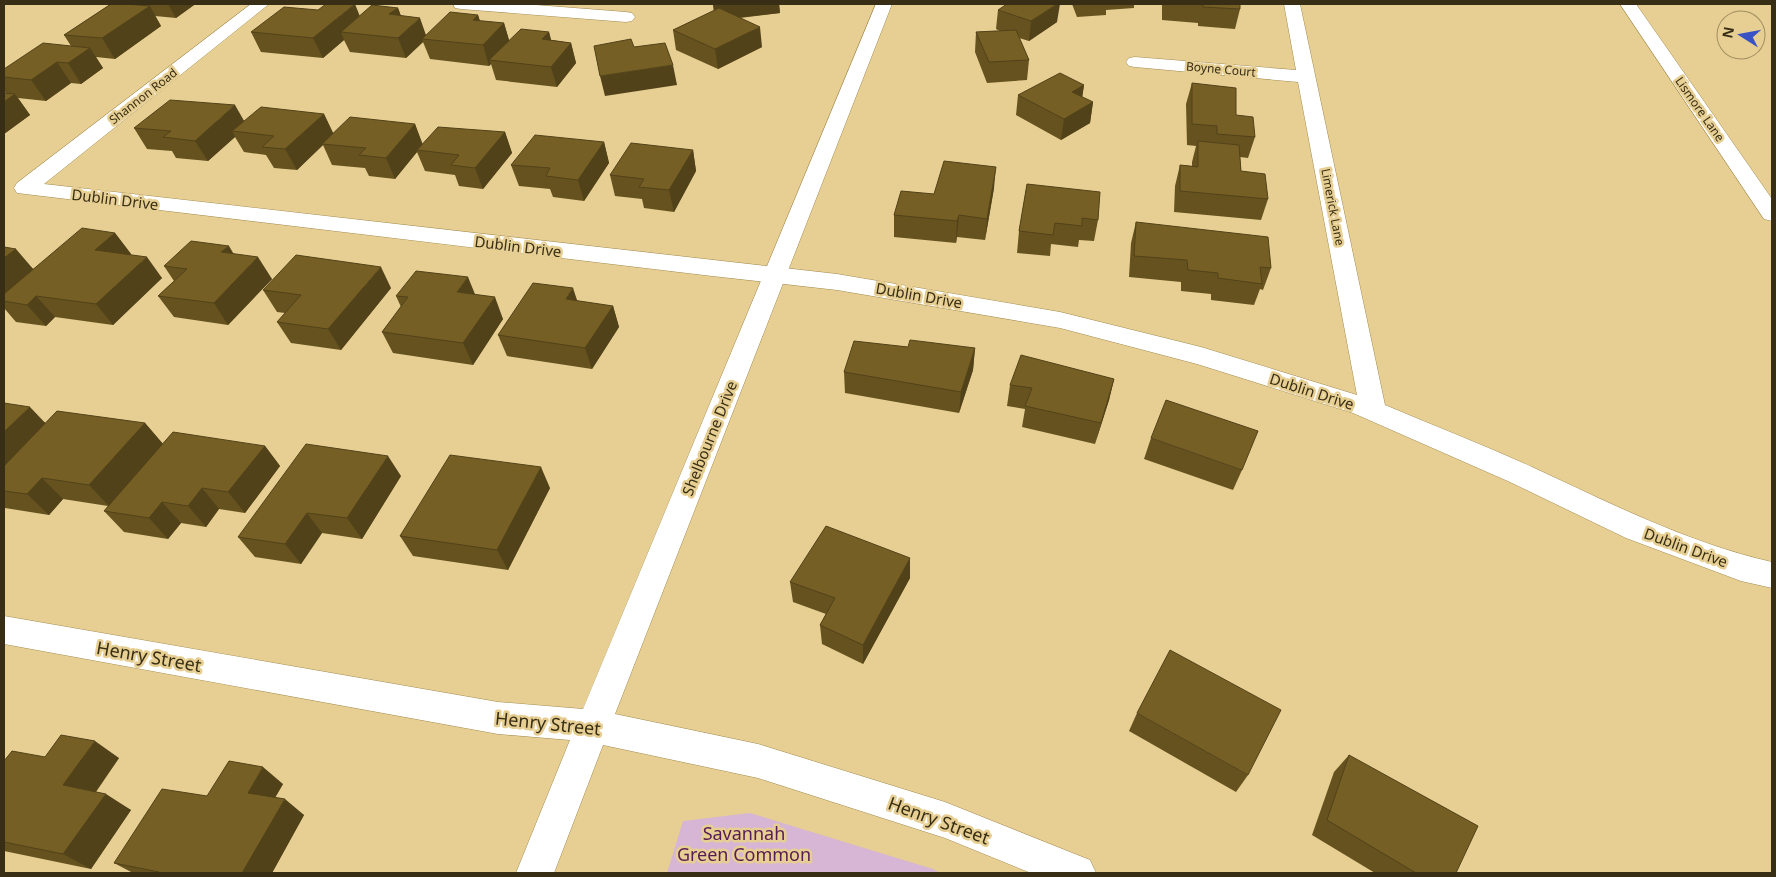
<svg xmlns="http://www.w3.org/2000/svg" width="1776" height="877" viewBox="0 0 1776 877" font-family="'Noto Sans',sans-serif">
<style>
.green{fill:#d7b5d4}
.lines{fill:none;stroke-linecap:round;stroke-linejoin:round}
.street-casing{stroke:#a38c52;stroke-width:1}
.secondary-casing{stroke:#a38c52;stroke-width:1}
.street{fill:#fff;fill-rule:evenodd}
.secondary{fill:#fff;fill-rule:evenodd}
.wall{fill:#65521f}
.shaded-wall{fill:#524219}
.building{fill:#755f24;stroke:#524219}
.labels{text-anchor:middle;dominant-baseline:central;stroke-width:5;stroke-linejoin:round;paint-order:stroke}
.far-street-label{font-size:12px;fill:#372e15;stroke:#e7cf93}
.street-label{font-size:15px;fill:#372e15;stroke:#e7cf93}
.near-street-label{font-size:18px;fill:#372e15;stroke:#e7cf93}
.near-park-label{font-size:18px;fill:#571b55;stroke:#e7cf93}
</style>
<rect width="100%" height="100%" fill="#e7cf93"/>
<!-- green -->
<path class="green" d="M750 813 933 869 940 873H667L683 821Z"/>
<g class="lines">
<defs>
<g id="street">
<path d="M251 4H269L44 184 837 274 1060 312 1201 347 1357 395 1298 82 1135 67 1129 66 1126 62 1129 58 1135 57 1296 70 1284 4H1300L1385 405C1434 426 1484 445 1532 467 1610 503 1688 543 1772 562V588L1741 581 1626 538 1510 482 1353 413 1197 364 1060 328 837 290 712 276 17 193 14 188 17 183Z"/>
<path d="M453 4H523L626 12 632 13 635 17 632 21 626 22 461 9 455 8Z"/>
<path d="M1620 4H1636L1772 199V221L1764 219Z"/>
</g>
<path id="secondary" d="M876 4H892L615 714 758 744 945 802 1090 860 1096 873H1031L945 838 758 778 603 745 554 873H516L570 740 498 734 4 644V616L498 702 583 709Z"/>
</defs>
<!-- street casing -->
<use href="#street" class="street-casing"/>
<!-- secondary casing -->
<use href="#secondary" class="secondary-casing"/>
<!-- street -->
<use href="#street" class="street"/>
<!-- secondary -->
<use href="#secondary" class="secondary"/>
</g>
<!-- wall -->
<g class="wall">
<path d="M111 4H193L194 5 176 18 155 16 161 26 115 59 96 57 103 68 81 84 71 83 46 101 18 98 30 115 4 134V93H6L4 91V69L71 46 64 35Z"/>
<path d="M713 4H779L780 13 740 18 762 47 718 69 676 50 673 30 714 11Z"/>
<path d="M1072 4H1134V8L1106 10V15L1077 17Z"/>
<path d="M1162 4H1240V9L1235 29 1198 26V23L1162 20Z"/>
<path d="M398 8 401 16 426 35 478 15 480 21 504 23 509 41 549 32 551 40 571 43 576 63 557 87 496 80 491 64 489 66 430 59 423 42 406 58 350 52 344 40 323 58 261 52 251 32 360 16Z"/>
<path d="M998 10 1057 22 1029 41 1019 38 1029 60 1027 80 987 83 975 52 976 32 1000 31 996 29Z"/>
<path d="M1192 83 1236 115 1255 137 1248 158 1240 157 1241 171 1268 199 1261 220 1174 212 1175 186 1180 165 1192 166V162L1196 146 1187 145 1186 104Z"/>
<path d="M1084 85 1082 97 1093 102 1090 123 1061 140 1016 115 1018 95Z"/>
<path d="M324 114 333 133 415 124 422 144 505 132 512 153 483 189 459 186 455 175 425 171 417 152 395 179 369 176 365 168 332 165 323 145 297 170 274 168 266 155 244 152 235 137 208 161 176 158 172 151 147 149 134 128 244 121Z"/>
<path d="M604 142 609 163 584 201 553 197 550 189 519 186 511 165Z"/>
<path d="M693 150 696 171 674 212 644 208 642 199 615 196 610 175Z"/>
<path d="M1027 184 1098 220 1094 241 1079 240 1078 247 1051 244 1050 256 1017 253 1019 231Z"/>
<path d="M994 188 985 240 957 237 956 243 894 237V215L934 194Z"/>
<path d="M1136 222 1271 268 1263 290 1260 289 1254 305 1211 300V294L1181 291V282L1129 277 1131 243Z"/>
<path d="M115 233 131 254 130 255 162 278 113 325 55 317 46 326 16 322 4 308V247L33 269Z"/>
<path d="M234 254 272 279 228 325 174 317 158 296 174 281 164 266Z"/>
<path d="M391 288 341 350 291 343 277 322 285 313 277 312 263 290Z"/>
<path d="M476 295 503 319 473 365 393 353 382 332 401 307 396 296Z"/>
<path d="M613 306 619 327 592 369 507 356 498 335Z"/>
<path d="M908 347 975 348 973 370 959 413 845 393 844 372Z"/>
<path d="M1114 379 1109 400 1095 444 1022 427 1025 409 1007 406 1010 385Z"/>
<path d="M4 403 46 423H145L163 444 265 446 280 466 245 513 219 509 206 527 181 523 168 539 124 532 104 511 108 506 63 499 49 515 5 508 4 507Z"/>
<path d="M1151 438 1242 470 1233 490 1144 459Z"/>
<path d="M401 476 362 539 322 533 301 564 255 557 238 537Z"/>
<path d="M550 488 508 570 413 556 400 536Z"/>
<path d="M910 578 863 664 822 644 820 625 826 614 793 602 790 582Z"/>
<path d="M1137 713 1248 775 1236 792 1129 731Z"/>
<path d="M1349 755 1456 873H1375L1312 835 1334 772Z"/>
<path d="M119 758 96 792 131 810 91 869 4 851V761Z"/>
<path d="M283 784 275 798 304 815 272 873H133L114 863 207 796Z"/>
</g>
<!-- shaded-wall -->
<g class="shaded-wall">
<path d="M168 4H193L194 5 176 18Z"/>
<path d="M355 4 363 24 341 32 344 40 323 58 313 38Z"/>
<path d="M713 4H779L780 13 715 20Z"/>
<path d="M1057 4H1060L1057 22 1029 41 1031 21Z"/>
<path d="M150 6 161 26 115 59 102 38Z"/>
<path d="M398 8 405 27 389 14Z"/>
<path d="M478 15 484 35 473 20Z"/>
<path d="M420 18 427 38 422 39 423 42 406 58 398 38Z"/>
<path d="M504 23 510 43 489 60 491 64 489 66 483 45Z"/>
<path d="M760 27 762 47 718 69 715 49Z"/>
<path d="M549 32 554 52 542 39Z"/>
<path d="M571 43 576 63 557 87 551 67Z"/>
<path d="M90 48 103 68 81 84 68 63Z"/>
<path d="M57 62 71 83 46 101 31 80Z"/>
<path d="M673 65 677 85 605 96 600 76Z"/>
<path d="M1084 85 1081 106 1072 92Z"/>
<path d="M15 94 30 115 4 134V102Z"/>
<path d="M1093 102 1090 123 1061 140 1064 119Z"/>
<path d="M235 105 247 126 232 131 235 137 208 161 195 141Z"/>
<path d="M324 114 334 135 322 144 323 145 297 170 285 149Z"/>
<path d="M415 124 423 145 417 150V152L395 179 386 158Z"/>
<path d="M505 132 512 153 483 189 475 168Z"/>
<path d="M604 142 609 163 584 201 578 180Z"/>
<path d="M693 150 696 171 674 212 669 190Z"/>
<path d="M996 167 994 188 985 240 987 219Z"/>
<path d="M959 215 957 237 956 243 957 221Z"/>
<path d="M115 233 131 254 111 272 95 250Z"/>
<path d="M229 246 242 268 221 252Z"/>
<path d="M16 249 34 270 4 295V252Z"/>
<path d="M147 257 162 278 113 325 96 304Z"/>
<path d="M258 257 272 279 228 325 214 303Z"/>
<path d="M381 267 391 288 341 350 328 329Z"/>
<path d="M468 277 477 299 457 292Z"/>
<path d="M573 288 580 309 566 299Z"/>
<path d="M36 296 55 317 46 326 27 305Z"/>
<path d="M495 297 503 319 473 365 463 343Z"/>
<path d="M613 306 619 327 592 369 585 348Z"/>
<path d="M975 348 973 370 959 413 961 392Z"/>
<path d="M1114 379 1109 400 1095 444 1101 423Z"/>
<path d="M30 407 50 428 4 475V432Z"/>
<path d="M145 423 163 444 109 506 89 485Z"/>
<path d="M265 446 280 466 245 513 228 492Z"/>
<path d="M388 456 401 476 362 539 347 518Z"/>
<path d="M541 467 550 488 508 570 497 550Z"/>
<path d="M42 478 63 499 49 515 27 494Z"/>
<path d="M202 488 219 509 206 527 188 506Z"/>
<path d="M162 502 181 523 168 539 149 518Z"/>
<path d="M307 513 322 533 301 564 285 544Z"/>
<path d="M910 558V578L863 664V645Z"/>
<path d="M95 741 119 758 89 801 63 785Z"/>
<path d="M263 767 283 784 268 809 248 793Z"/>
<path d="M106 794 131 810 91 869 63 854Z"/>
<path d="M285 799 304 815 272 873H242Z"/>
</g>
<!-- building -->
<g class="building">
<path d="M111 4H126L150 6 102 38 64 35Z"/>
<path d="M326 4H355L313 38 251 32 284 7 318 10Z"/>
<path d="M1007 4H1057L1031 21 998 10Z"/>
<path d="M1203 4H1240V9L1203 7Z"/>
<path d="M372 5 398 8 389 14 420 18 398 38 341 32Z"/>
<path d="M719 8 760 27 715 49 673 30Z"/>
<path d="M450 12 478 15 473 20 504 23 483 45 422 39Z"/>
<path d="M521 29 549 32 542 39 571 43 551 67 489 60Z"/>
<path d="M1016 30 1029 60 989 62 976 32Z"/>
<path d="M631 39 634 47 665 43 673 65 600 76 594 46Z"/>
<path d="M43 43 90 48 68 63 57 62 31 80 4 77V69Z"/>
<path d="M1060 73 1084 85 1072 92 1093 102 1064 119 1018 95Z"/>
<path d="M1192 83 1236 88V115L1253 117 1255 137 1217 134V126L1192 124Z"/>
<path d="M4 93 15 94 4 102Z"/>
<path d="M170 100 235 105 195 141 163 137 171 131 134 128Z"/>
<path d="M261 107 324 114 285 149 262 147 274 136 232 131Z"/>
<path d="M350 117 415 124 386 158 359 155 366 148 322 144Z"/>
<path d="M438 127 505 132 475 168 451 165 459 155 417 150Z"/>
<path d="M535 135 604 142 578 180 546 176 550 168 511 165Z"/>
<path d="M1198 141 1239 145 1241 171 1265 174 1268 199 1180 191V165L1198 167Z"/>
<path d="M631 143 693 150 669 190 639 187 644 179 610 175Z"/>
<path d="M944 161 996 167 987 219 959 215 957 221 894 215 901 191 934 194Z"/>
<path d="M1027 184 1100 192 1098 220 1082 218V226L1055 223 1053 235 1019 231Z"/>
<path d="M1136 222 1268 237 1271 268 1260 267 1262 284 1218 278V273L1188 270 1187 260 1134 256Z"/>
<path d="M82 228 115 233 95 250 147 257 96 304 36 296 27 305 4 301V294Z"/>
<path d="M191 241 229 246 221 252 258 257 214 303 158 296 187 269 164 266Z"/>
<path d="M4 247 16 249 4 258Z"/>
<path d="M296 255 381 267 328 329 277 322 301 295 263 290Z"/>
<path d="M416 271 468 277 457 292 495 297 463 343 382 332 408 297 396 296Z"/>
<path d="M533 283 573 288 566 299 613 306 585 348 498 335Z"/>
<path d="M910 340 975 348 961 392 844 372 854 341 908 347Z"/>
<path d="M1021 355 1114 379 1101 423 1025 406 1032 388 1010 385Z"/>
<path d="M1166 400 1258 431 1242 470 1151 438Z"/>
<path d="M4 403 30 407 4 432Z"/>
<path d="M57 411 145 423 89 485 42 478 27 494 4 491V466Z"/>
<path d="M173 432 265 446 228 492 202 488 188 506 162 502 149 518 104 511Z"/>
<path d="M306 444 388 456 347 518 307 513 285 544 238 537Z"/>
<path d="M450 455 541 467 497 550 400 536Z"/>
<path d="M826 526 910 558 863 645 820 625 835 598 790 582Z"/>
<path d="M1170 650 1281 710 1248 775 1137 713Z"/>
<path d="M61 735 95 741 63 785 106 794 63 854 4 842V761L12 751 45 757Z"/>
<path d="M1349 755 1478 826 1456 873H1416L1327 820Z"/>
<path d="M229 761 263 767 248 793 285 799 242 873H158L159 872 114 863 162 789 207 796Z"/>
</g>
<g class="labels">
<!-- far-street labels -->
<g class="far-street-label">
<text transform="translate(1221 69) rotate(5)">Boyne Court</text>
<text transform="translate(143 96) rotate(-38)">Shannon Road</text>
<text transform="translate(1700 109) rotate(55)">Lismore Lane</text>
<text transform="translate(1333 207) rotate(79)">Limerick Lane</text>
</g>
<!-- street labels -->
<g class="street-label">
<text transform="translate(115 199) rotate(7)">Dublin Drive</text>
<text transform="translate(518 246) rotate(7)">Dublin Drive</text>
<text transform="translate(919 295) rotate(10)">Dublin Drive</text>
<text transform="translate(1312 391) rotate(18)">Dublin Drive</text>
<text transform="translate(709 438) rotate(-68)">Shelbourne Drive</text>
<text transform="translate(1686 547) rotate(20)">Dublin Drive</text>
</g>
<!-- near-street labels -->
<g class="near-street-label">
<text transform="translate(149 656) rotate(10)">Henry Street</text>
<text transform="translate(548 723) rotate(6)">Henry Street</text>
<text transform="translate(939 820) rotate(20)">Henry Street</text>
</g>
<!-- near-park labels -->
<g class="near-park-label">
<text x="744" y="833">Savannah<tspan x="744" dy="21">Green Common</tspan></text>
</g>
</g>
<!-- border -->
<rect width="1776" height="877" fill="none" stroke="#372e15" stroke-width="10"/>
<!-- north arrow -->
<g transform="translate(1741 35) rotate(281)"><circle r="24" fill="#e7cf93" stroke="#a18f61"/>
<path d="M0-4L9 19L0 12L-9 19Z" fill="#3953c5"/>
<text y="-8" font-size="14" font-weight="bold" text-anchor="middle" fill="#372e15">N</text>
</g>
</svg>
